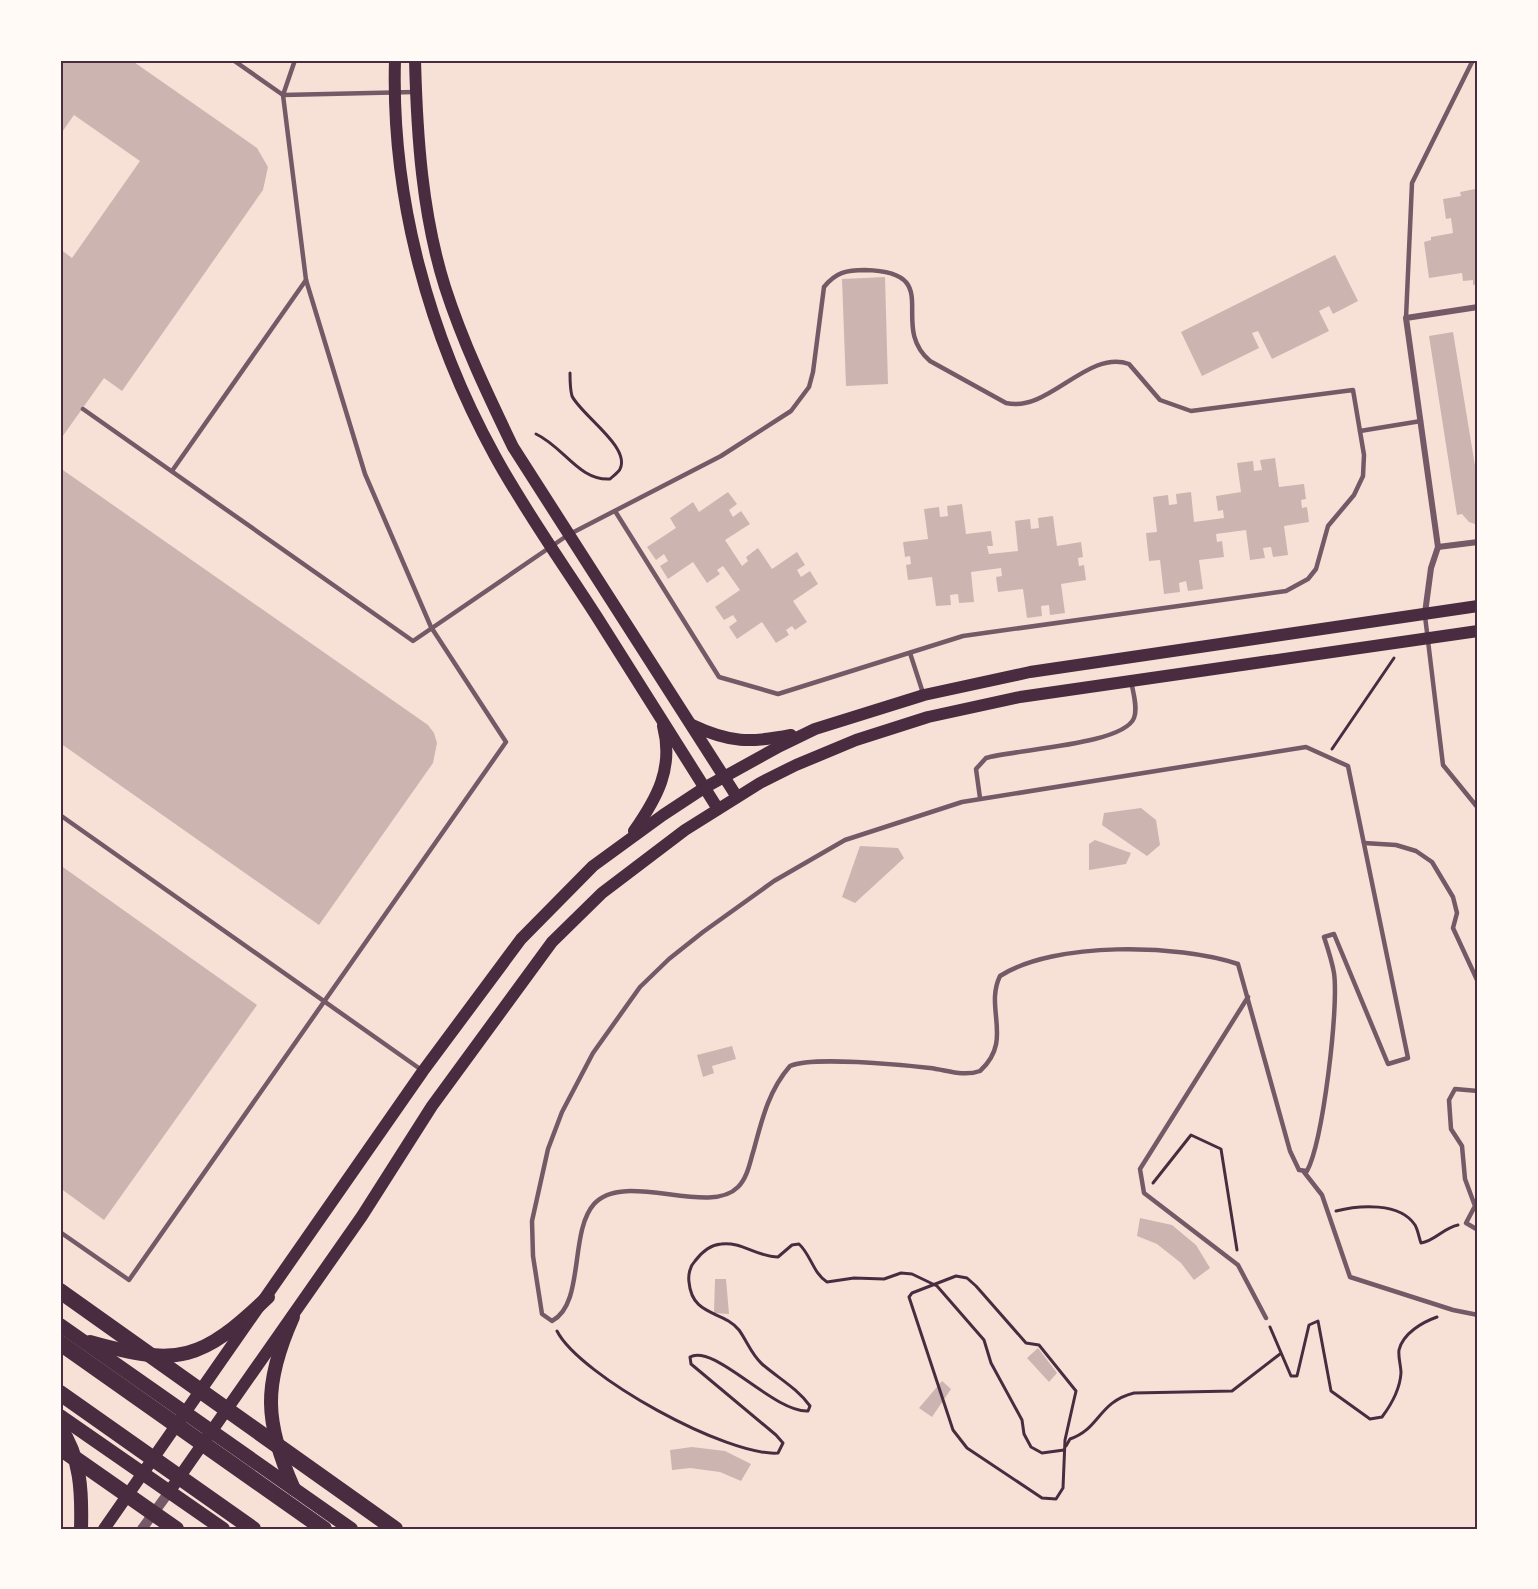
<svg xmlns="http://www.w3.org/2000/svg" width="1538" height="1589" viewBox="0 0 1538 1589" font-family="Figtree,sans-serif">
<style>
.building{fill:#ccb4b1}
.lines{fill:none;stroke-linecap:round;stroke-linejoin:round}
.path{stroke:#4a2c40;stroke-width:3}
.service{stroke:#755966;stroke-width:4.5}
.minor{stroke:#755966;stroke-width:6}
.tertiary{stroke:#755966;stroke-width:10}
.secondary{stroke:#4a2c40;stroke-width:12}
.primary{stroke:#4a2c40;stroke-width:14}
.motorway{stroke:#4a2c40;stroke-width:16}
.neatline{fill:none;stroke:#4a2c40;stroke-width:2}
</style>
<rect width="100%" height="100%" fill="#f7e1d7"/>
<!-- building -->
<g class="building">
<path d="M60 60H131L257 148 268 167 263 190 122 391 104 378 60 440V249L72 258 140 161 74 115 60 135Z"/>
<path d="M1475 189 1478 194V284L1473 285V280L1463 281 1462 273 1429 278 1424 242 1431 240V237L1453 233 1451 218 1446 219 1443 199 1461 196 1460 192Z"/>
<path d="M1335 255 1358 301 1333 314 1329 306 1319 311 1329 331 1272 359 1258 331 1252 333 1259 348 1202 376 1181 332Z"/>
<path d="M885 277 888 384 846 386 842 279Z"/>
<path d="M1453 332 1478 484V525L1469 522 1462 514 1457 515 1429 336Z"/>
<path d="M1275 458 1279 487 1304 484 1306 499 1301 500 1302 508 1307 507 1309 522 1284 526 1288 555 1273 557 1271 547 1263 548 1265 558 1250 560 1246 530 1216 534 1217 542 1222 541 1224 557 1199 560 1203 589 1188 591 1186 581 1179 583 1180 592 1164 594 1160 560 1149 561 1146 533 1157 532 1153 497 1168 495 1169 505 1177 504 1176 494 1191 492 1194 522 1224 518 1223 510 1218 511 1216 496 1241 492 1237 463 1253 461 1254 471 1262 470 1260 460Z"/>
<path d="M60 468 428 725 434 733 437 743 433 763 319 925 60 743Z"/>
<path d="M728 492 737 504 729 510 733 517 741 511 750 524 725 540 742 566 748 561 746 557 758 548 772 569 797 552 805 565 797 570 801 577 810 571 818 584 793 601 807 622 795 630 792 626 786 630 789 635 776 643 762 622 737 639 729 627 737 621 733 615 724 620 715 607 740 590 723 566 717 570 720 574 707 583 693 562 668 579 660 566 668 561 664 554 656 560 647 547 676 528 670 518 693 502 699 512Z"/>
<path d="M962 504 966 534 991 531 993 546H987L989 554 1018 551 1015 521 1030 519 1031 529 1039 528 1038 518 1053 516 1057 546 1081 542 1083 557 1078 558 1079 566 1084 565 1086 580 1061 584 1065 613 1050 615 1049 605 1041 606 1042 616 1027 618 1023 589 998 592 996 577 1002 576 1001 568 971 572 974 602 959 603 958 594 950 595 951 605 936 606 932 577 908 580 906 565 911 564 910 556 905 557 903 542 928 539 924 509 939 507 940 517 948 516 947 506Z"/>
<path d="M1141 808 1156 820 1160 845 1147 856 1102 825 1104 813Z"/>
<path d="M1095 840 1131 853 1126 864 1089 870V844Z"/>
<path d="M860 846 898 848 904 858 855 903 842 897Z"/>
<path d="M60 865 257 1005 104 1220 60 1188Z"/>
<path d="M732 1046 736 1059 712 1066 714 1073 703 1077 697 1055Z"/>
<path d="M1140 1218 1172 1225 1196 1245 1210 1268 1194 1280 1181 1263 1157 1244 1137 1236Z"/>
<path d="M715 1279H726L729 1314 714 1313Z"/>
<path d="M1038 1348 1057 1373 1049 1382 1027 1358Z"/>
<path d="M942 1381 951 1389 932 1417 919 1408Z"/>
<path d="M692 1447 725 1451 751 1464 741 1481 720 1472 690 1468 672 1470 670 1450Z"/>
</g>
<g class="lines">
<!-- path -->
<g class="path">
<path d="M536 434C564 447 579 481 610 479 613 476 619 472 620 469 631 447 581 415 572 396 570 389 570 380 570 373"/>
<path d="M1332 749 1394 658"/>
<path d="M1153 1183 1191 1135 1221 1149 1237 1250"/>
<path d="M1336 1211C1359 1205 1400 1202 1415 1225 1418 1230 1419 1238 1421 1243 1435 1241 1443 1228 1458 1225"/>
<path d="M956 1276 967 1278 976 1286 1026 1343 1039 1345 1076 1391 1065 1440 1063 1488 1056 1499 1042 1498 967 1448 953 1430 909 1297 912 1293Z"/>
<path d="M1270 1327 1291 1376H1297L1309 1325 1318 1321 1331 1391 1370 1419 1382 1417C1391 1405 1400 1388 1401 1373 1401 1366 1398 1357 1399 1350 1403 1333 1423 1322 1437 1317"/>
<path d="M557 1331C580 1376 728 1457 778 1453L783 1443 776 1435 691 1364 690 1357C714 1343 774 1413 808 1411L810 1406C797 1388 778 1378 762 1364 751 1354 747 1341 739 1330 723 1310 692 1317 689 1282 688 1275 690 1266 695 1261 701 1253 710 1245 721 1244 741 1241 757 1257 778 1257L792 1245 799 1244C811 1255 813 1273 827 1282L854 1278 884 1279 901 1273 912 1274 937 1286 984 1340 991 1363 1022 1420 1024 1434 1031 1447 1042 1453 1064 1450"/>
<path d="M1066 1446 1070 1439C1100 1429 1098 1402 1134 1393L1232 1391 1280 1354"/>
</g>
<!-- service -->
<g class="service">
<path d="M233 60 283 95 414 92"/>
<path d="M1406 318 1412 183 1473 60"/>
<path d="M83 409 413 641 568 535 721 456 791 411 809 387 813 372 824 287C836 272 847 270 865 270 947 272 887 324 930 361L1006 403C1049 413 1087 349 1129 364L1160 400 1191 411 1353 390 1364 455 1363 476 1354 495 1328 526 1316 569 1308 579 1286 591 963 636 778 694 719 677 615 511"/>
<path d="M1360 431 1421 421"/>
<path d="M172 471 306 280"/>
<path d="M1425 616 1443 765 1478 808"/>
<path d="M910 653 923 693"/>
<path d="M1306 747 1348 766 1408 1058 1388 1064 1334 934 1324 937C1328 949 1332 961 1334 973 1339 1007 1323 1141 1307 1171L1299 1170 1290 1151 1238 964C1178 944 1055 941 1000 976 984 1009 1014 1040 980 1071 963 1077 947 1070 930 1068 902 1065 812 1056 790 1066 769 1090 762 1119 754 1149 750 1161 748 1177 738 1187 709 1217 624 1170 594 1204 569 1232 585 1304 552 1321L542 1314 533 1256 532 1221 548 1149 562 1112 593 1053 640 987 669 959 703 932 774 881 845 840 962 802Z"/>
<path d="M980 798 976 769 986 758C1016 749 1123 745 1134 718 1138 708 1133 692 1131 681"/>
<path d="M60 815 423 1071"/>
<path d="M1364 843 1396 845 1416 851 1432 862 1453 897 1457 913 1453 928 1478 982"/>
<path d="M1248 997 1140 1169 1144 1193 1238 1265 1266 1318"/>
<path d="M1478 1091 1455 1089 1449 1100 1451 1129 1462 1146 1465 1179 1475 1206 1466 1223 1478 1230"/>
<path d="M1304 1172 1322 1195 1350 1277 1453 1310 1478 1315"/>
<path d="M60 1232 129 1280 506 742 431 627 365 474 306 280 283 95 295 60"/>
</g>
<!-- minor -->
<g class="minor">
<path d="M1438 547 1478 542"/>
<path d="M1425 613 1431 568 1438 547 1406 318 1478 307"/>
</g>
<!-- tertiary -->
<path class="tertiary" d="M142 1529 169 1492"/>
<!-- secondary -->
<g class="secondary">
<path d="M395 60C391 198 429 336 495 456 525 511 563 564 597 617 638 681 677 745 718 809"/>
<path d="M415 60C417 136 422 214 445 287 463 343 488 395 513 447L737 797"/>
<path d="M692 725C730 743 750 743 791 735"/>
<path d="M634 831C657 798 674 768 663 726"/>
<path d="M169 1492 362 1216 432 1106 552 942 602 893 685 830 760 783 796 765 856 740 928 717 1020 697 1478 631"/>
<path d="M104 1529 423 1071 521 939 593 866 663 815 704 788 780 746 815 729 924 695 1030 672 1478 606"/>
</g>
<!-- primary -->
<g class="primary">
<path d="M293 1317C263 1384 264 1422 294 1489"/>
<path d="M60 1325 351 1529"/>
<path d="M90 1342C179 1367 201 1361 268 1297"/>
<path d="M60 1416 223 1529"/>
<path d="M60 1427C81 1457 82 1493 81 1529"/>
</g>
<!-- motorway -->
<g class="motorway">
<path d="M60 1291 395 1529"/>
<path d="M60 1343 324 1529"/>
<path d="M60 1393 253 1529"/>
<path d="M60 1448 176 1529"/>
</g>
</g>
<!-- border -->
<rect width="1538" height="1589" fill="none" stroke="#fffaf5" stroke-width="123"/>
<rect x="62" y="62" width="1414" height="1466" class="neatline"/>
</svg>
